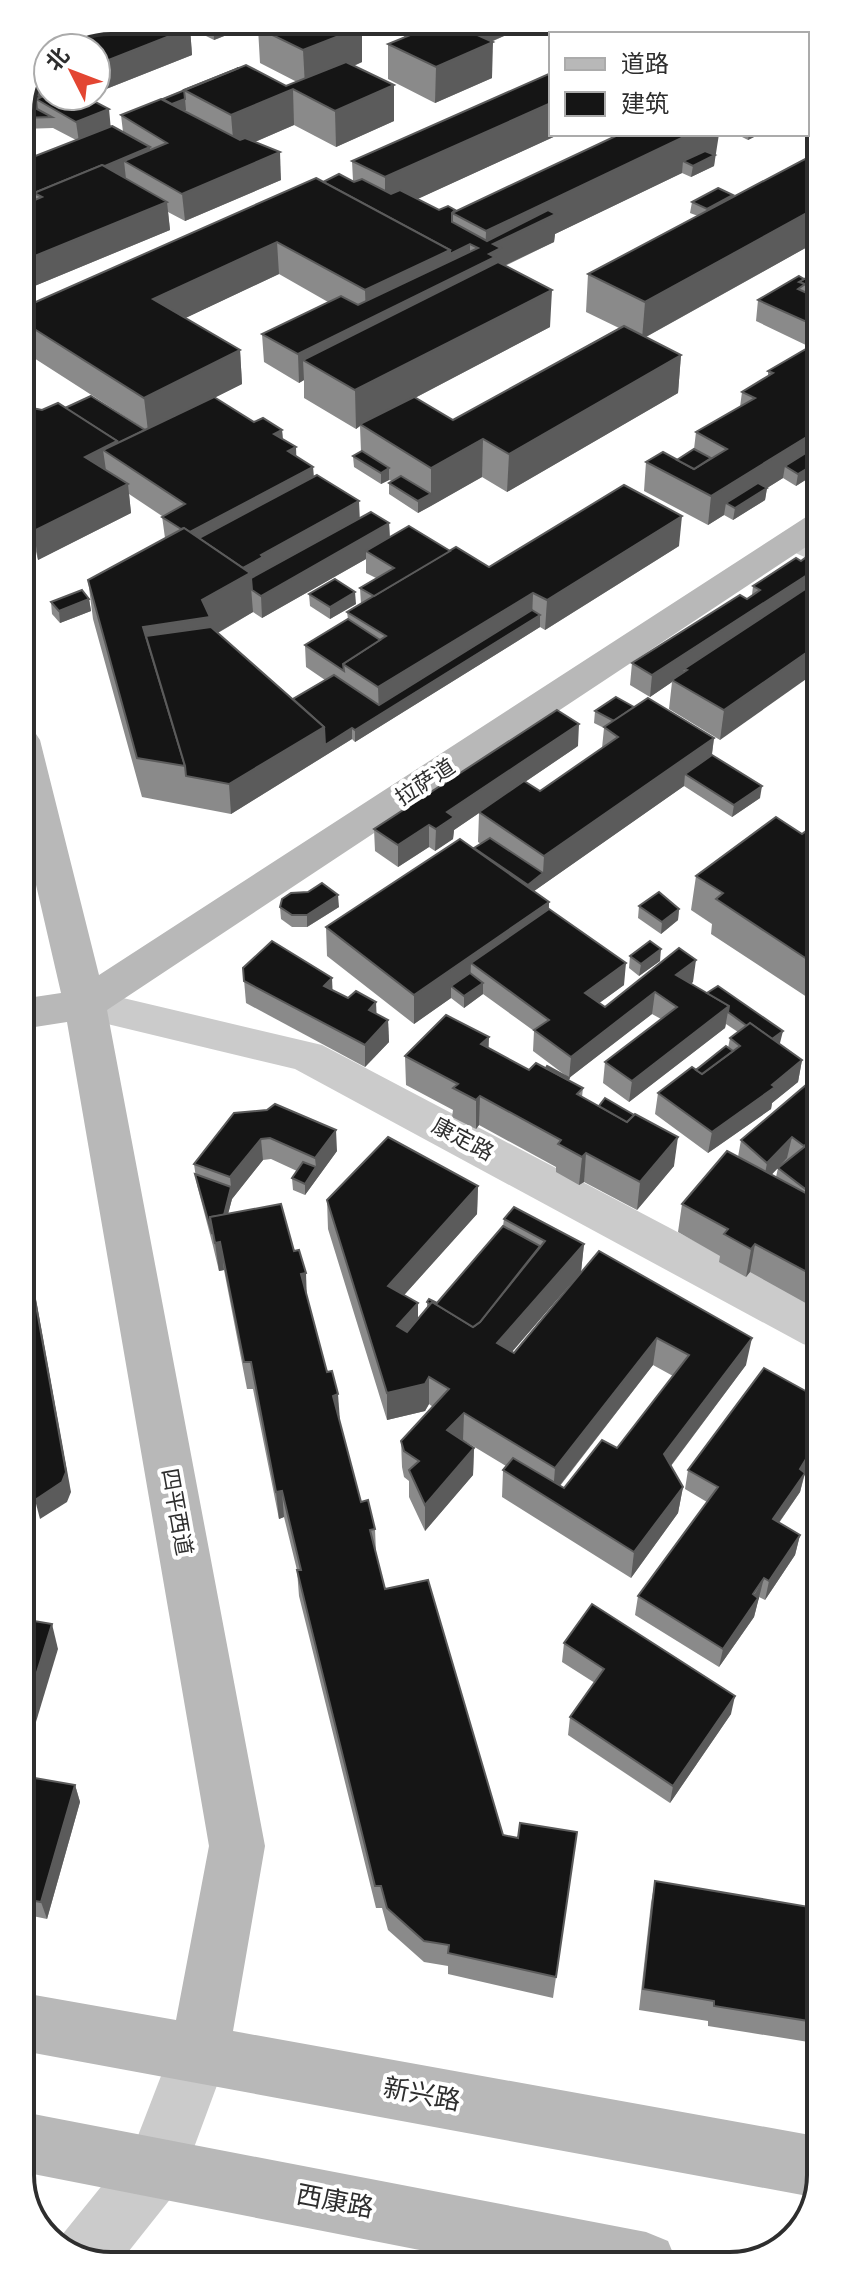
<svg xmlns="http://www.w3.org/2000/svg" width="841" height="2286" viewBox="0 0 841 2286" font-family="'DM Sans','Noto Sans SC',sans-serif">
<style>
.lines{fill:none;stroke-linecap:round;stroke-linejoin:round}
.street{fill:#cbcbcb;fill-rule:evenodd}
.secondary{fill:#b8b8b8;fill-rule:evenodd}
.wall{fill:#8a8a8a;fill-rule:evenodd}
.shaded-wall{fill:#5b5b5b}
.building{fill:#151515;stroke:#5b5b5b;stroke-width:2}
.labels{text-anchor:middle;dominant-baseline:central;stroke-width:8;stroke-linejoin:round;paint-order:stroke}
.street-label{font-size:22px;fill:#2e2e2e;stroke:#fff}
.near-street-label{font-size:26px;fill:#2e2e2e;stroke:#fff}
.rim{fill:none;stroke:#2e2e2e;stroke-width:4}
</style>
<rect width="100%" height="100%" fill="#fff"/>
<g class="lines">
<!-- street -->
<g class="street">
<path d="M794 530 818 540V563L782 547 777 540 782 533Z"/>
<path d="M85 989 322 1045 820 1307V1349L803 1344 295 1069 70 1015 64 1004 70 993Z"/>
<path d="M199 2023 220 2032 229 2053 179 2188 117 2266H105L57 2246 62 2235 134 2146 178 2032Z"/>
</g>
<!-- secondary -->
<g class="secondary">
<path d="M818 514V539L107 1010 265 1846 233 2031 821 2137V2175L813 2197 23 2051V1993L176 2020 209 1846 67 1022 22 1029 21 999 61 993 21 820V728L34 731 40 740 99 975 806 517Z"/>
<path d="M23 2112 646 2232 668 2241 677 2263 491 2264 23 2172Z"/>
</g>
</g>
<!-- wall -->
<g class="wall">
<path d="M174 20H265L214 40Z"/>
<path d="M276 20H370L358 25 362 62 354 66 394 121 336 147 294 125 255 142 281 180 185 221 168 212 170 230 20 292V106L47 46 190 28 192 55 96 93V48H48V96L86 97 111 126 123 132 121 115 246 65 286 86 297 82 260 63 258 28 277 20ZM53 128 76 140 28 159 25 137 22 129Z"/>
<path d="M404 20H505L504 36 491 42 492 78 435 103 388 79V44L404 37Z"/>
<path d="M543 20H625L593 34H574Z"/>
<path d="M818 125V241L646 337 681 355 678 393 507 492 482 477 418 513 389 494V483L392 481 389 480 381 484 354 467 353 456 361 452 360 426 356 429 304 398V380L299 383 264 362 262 334 328 302 279 274 185 318 240 350 242 384 214 398 254 422 282 430 283 439 296 456 313 467 314 476 360 518 389 523 390 537 450 551 489 567 679 546 545 630 540 627 355 742 352 739 231 814 142 797 93 619 88 580 165 538 162 516 129 494 131 513 38 560 21 489V404L42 410 65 408 146 430 23 351 25 365H22L28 394 21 395 20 309 323 182 353 181 352 161 560 134 417 199 439 210 455 212 620 134 716 156H715L714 166 691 177 682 173 555 234 554 242 505 266 550 327 415 398 453 420 619 328 586 312 588 274 698 216 690 213 692 202 733 195V198L805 160 809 129ZM366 559V573L376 578 360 588 361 604 347 612 348 619 305 645 306 667 325 680 293 699 218 633 253 612 262 618Z"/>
<path d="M736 134H760L748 140Z"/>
<path d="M818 271V472L796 486 783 478 767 488 765 500 733 520 724 515 708 525 644 491 646 462 677 460 694 449 696 432 740 407 742 392 768 376V371L810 347 756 321 758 300 804 279Z"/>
<path d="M796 558 720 740 669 709 672 682 650 697 630 685 632 663 747 599 752 595 753 586Z"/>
<path d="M309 594 356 604 330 619 310 606Z"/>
<path d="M89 599 91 611 60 623 52 614 51 602Z"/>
<path d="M634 707 714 738 712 755 760 798 732 817 684 786 534 891 549 902V909L624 985 599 1003 605 1007 679 948 693 982 691 983 780 1043 779 1044 802 1060 798 1082 772 1103 771 1109 708 1153 655 1114 658 1093 728 1048 730 1038 738 1032 726 1024 725 1028 629 1102 603 1083 605 1062 661 1019 652 1014 569 1078 533 1051 534 1031 483 994 464 1008 451 998 414 1024 327 956 326 927 474 849 481 844 478 842 479 813 454 830 453 839 435 851 429 847 398 867 375 851 374 829 578 746 525 782 540 791 602 748 604 728 594 723 595 711Z"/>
<path d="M802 834H819V1005L711 934 712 924 691 910 696 876Z"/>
<path d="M639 906 679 909 678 920 661 934 638 918Z"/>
<path d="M280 907H339L307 927H292L281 919Z"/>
<path d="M630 956 660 961 639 976 629 968Z"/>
<path d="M243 968 333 991 388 1020 389 1042 365 1067 246 1003Z"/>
<path d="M488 1048 529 1070 569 1081 583 1088 582 1097 674 1166 637 1210 584 1182 579 1185 556 1172V1167L479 1125 476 1129 452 1117 453 1110 406 1085 405 1056Z"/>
<path d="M819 1074 820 1311 750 1272 746 1277 719 1262 720 1256 678 1232 682 1204 738 1157 741 1140ZM778 1168 776 1177 771 1175Z"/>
<path d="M234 1113 337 1151 305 1195 293 1190 292 1178 297 1171 271 1159 263 1160 232 1199 228 1214 307 1300 361 1502 375 1529 376 1552 385 1589 503 1835 518 1838 577 1832 553 1998 448 1974V1966L424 1962 388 1930 382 1908H376L308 1632 299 1596 297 1570 284 1517 279 1519 253 1389H247L224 1270 219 1271 213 1246 197 1185 194 1164Z"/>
<path d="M478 1186 477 1214 404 1295 418 1318 427 1308V1302L437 1303 503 1226 504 1219 584 1244 581 1272 512 1352 514 1353 599 1251 746 1365 671 1466 683 1487 678 1513 631 1578 502 1497 503 1470 506 1466 463 1440 474 1448 473 1475 425 1531 409 1497V1481L404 1477 402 1467 401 1441 433 1407 429 1404 425 1411 387 1420 328 1229 327 1200ZM653 1365 673 1376 617 1448 564 1488 560 1486Z"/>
<path d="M820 1399V1463L811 1477 805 1474 800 1492 779 1523 800 1535 795 1555 765 1600 759 1597 754 1617 719 1667 635 1615 638 1596 707 1502 685 1489 688 1470Z"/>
<path d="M564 1643 731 1714 670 1803 568 1735 570 1717 595 1683 562 1662Z"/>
<path d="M23 1776 75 1785 80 1802 47 1919 23 1914Z"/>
<path d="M655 1881 821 1909V2044L708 2026V2021L639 2010 651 1903Z"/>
</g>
<!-- shaded-wall -->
<g class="shaded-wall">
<path d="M213 20H265L214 40Z"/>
<path d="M319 20H370L319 40Z"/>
<path d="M459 20H505L504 36 451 58V23Z"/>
<path d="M584 20H625L593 34H583Z"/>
<path d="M736 20 769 34H704Z"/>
<path d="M362 27V62L305 86 303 50Z"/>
<path d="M190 28 192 55 96 93V65Z"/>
<path d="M493 42 492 78 435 103 436 67Z"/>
<path d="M811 76 818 87V106L807 111V77Z"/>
<path d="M35 79 48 86 42 89 43 99H36L20 106 32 81Z"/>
<path d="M394 85V121L336 147 335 111Z"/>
<path d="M293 89 294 125 234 151 231 115Z"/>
<path d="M185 99 186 110 161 120 160 109Z"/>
<path d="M551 103V134H560L385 214V177Z"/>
<path d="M109 109 111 130 79 142 76 122Z"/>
<path d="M690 134H719L714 166 691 177 693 166 683 161 682 173 555 234 554 242 303 360 304 380 299 383 298 354 366 320 365 290 450 250 470 244V269L485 262 486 231Z"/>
<path d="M749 134H760L748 140Z"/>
<path d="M25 137 29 165 20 166V138Z"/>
<path d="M150 147 152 168 124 161 126 179 42 197 37 195Z"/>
<path d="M280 152 281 180 185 221 182 194Z"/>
<path d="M733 195 732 206 706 220 707 209Z"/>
<path d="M34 196 37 216 21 201Z"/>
<path d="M167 202 170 230 20 292V262Z"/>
<path d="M818 207V241L642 339 645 302Z"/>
<path d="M277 242 279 274 156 332 153 299Z"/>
<path d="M552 290 550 327 363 425 360 424V426L356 429 355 390Z"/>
<path d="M240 350 242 384 148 431 144 398Z"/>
<path d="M681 355 678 393 507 492 509 454Z"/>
<path d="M26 382 28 394 21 395V383Z"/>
<path d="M282 430 284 458 274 434Z"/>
<path d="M818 430V456L785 466 783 478 767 488 765 500 733 520 735 508 726 503 724 515 708 525 711 496Z"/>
<path d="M483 439 482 477 431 506V468Z"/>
<path d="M117 441 118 449 103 450 107 477 85 457Z"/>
<path d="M296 447 297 475 313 467 314 496 202 556 187 533 288 451Z"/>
<path d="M818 462V472L796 486 798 474Z"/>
<path d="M389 468V480L381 484V473Z"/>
<path d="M128 484 131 513 38 560 34 531Z"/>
<path d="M431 494V506L418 513V501Z"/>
<path d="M359 501 360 522 251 587 253 612 212 636 145 637 143 627 202 600 231 575 261 555Z"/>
<path d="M682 516 679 546 545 630 547 600Z"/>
<path d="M389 523 390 545 366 551V559L262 618 261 596Z"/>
<path d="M818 568 819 587 687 670 684 669 683 675 672 680V682L650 697 652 675Z"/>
<path d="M355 592 356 604 330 619V607Z"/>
<path d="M533 593 532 620 540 615V627L355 742V730L379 715 378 687Z"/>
<path d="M89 599 91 611 60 623 59 611Z"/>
<path d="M819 644V670L720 740 724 710Z"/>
<path d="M579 724 578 746 454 830 453 839 435 851 436 829 447 812Z"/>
<path d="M324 727 352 728V739L231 814 229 784Z"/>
<path d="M714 738 710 767 685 774 684 786 527 896 528 885 543 873 544 856Z"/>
<path d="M762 786 760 798 732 817 734 805Z"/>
<path d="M429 825V847L398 867V845Z"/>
<path d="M338 895 339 907 307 927V915Z"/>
<path d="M549 902 548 931 471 963 470 985 451 986V998L414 1024V995Z"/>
<path d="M679 909 678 920 661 934 662 922Z"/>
<path d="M661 949 660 961 639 976 641 964Z"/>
<path d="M696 960 693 982 674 997 676 975Z"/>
<path d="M626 963 624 985 583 1015 585 993Z"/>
<path d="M332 978 333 1000 324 986Z"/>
<path d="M483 983V994L464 1008V996Z"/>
<path d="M655 992 652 1014 569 1078 571 1057Z"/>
<path d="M376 1002 377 1023 369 1010Z"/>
<path d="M729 1006 725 1028 629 1102 632 1081Z"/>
<path d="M388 1020 389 1042 365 1067V1045Z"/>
<path d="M783 1031 780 1043 766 1054 768 1042Z"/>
<path d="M489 1037 488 1066 481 1044Z"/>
<path d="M802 1060 798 1082 772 1103 771 1109 708 1153 712 1132Z"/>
<path d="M480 1096 479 1125 476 1129V1100Z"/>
<path d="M336 1130 337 1151 305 1195V1184L316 1167 315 1158Z"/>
<path d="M819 1134V1152L804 1146Z"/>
<path d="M678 1137 674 1166 637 1210 640 1182Z"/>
<path d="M792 1137 787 1158 763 1184 767 1163Z"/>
<path d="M261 1139 263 1160 232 1199 224 1229 223 1218 231 1187 230 1177Z"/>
<path d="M586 1153 584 1182 579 1185 582 1157Z"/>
<path d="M478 1186 477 1214 388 1313V1286Z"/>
<path d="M22 1222 71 1492 67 1502 40 1519 35 1500Z"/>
<path d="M236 1230 221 1244 224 1270 219 1271 215 1243Z"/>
<path d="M584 1244 581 1272 496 1370 497 1343Z"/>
<path d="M755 1244 750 1272 746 1277 751 1249Z"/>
<path d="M306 1273 307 1301 301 1274Z"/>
<path d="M418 1303V1331L398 1354 397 1326Z"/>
<path d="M657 1338 653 1365 553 1494 555 1468Z"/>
<path d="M752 1338 746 1365 660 1480 664 1454Z"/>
<path d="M429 1377V1404L425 1411 387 1420V1393Z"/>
<path d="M338 1394 340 1421 333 1396Z"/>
<path d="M464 1413 463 1440 447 1457V1430Z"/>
<path d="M474 1448 473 1475 425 1531V1505Z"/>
<path d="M820 1451V1463L811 1477 816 1457Z"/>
<path d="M809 1454 800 1492 768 1538 773 1519 800 1469Z"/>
<path d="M22 1474 26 1500 22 1501Z"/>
<path d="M683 1487 678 1513 631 1578 634 1552Z"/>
<path d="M282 1491 284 1517 279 1519 276 1492Z"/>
<path d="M800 1535 795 1555 765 1600 769 1581Z"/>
<path d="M764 1578 754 1617 719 1667 723 1649Z"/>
<path d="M52 1624 58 1649 23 1765V1717Z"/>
<path d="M735 1696 731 1714 670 1803 673 1786Z"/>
<path d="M75 1785 80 1802 47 1919 41 1902Z"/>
</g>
<!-- building -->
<g class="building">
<path d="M111 20H173L190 28 96 65V48H48V64L41 60 47 46Z"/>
<path d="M278 20H348L362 27 303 50 258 28Z"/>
<path d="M444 20H459L451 23 493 42 436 67 388 44 445 21Z"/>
<path d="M670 20H735L704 34H639Z"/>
<path d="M346 62 394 85 335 111 293 89 231 115 184 90 246 65 286 86Z"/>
<path d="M239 68 184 90 185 99 172 104 163 99Z"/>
<path d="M36 72 42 76 35 78 48 86 36 90 35 79 33 78Z"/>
<path d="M551 73V103L385 177 352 161Z"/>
<path d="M48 94V96H84L109 109 76 122 36 99Z"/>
<path d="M37 95 41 97 36 99 37 109 52 117 20 118V106L22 101Z"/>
<path d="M161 99 240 140 245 138 280 152 182 194 124 161 167 143 121 115Z"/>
<path d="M20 123 25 137 20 138Z"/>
<path d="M818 125V133L809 129Z"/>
<path d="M112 126 150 147 105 166 102 165 34 193V196L23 200 20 199V162Z"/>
<path d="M620 134H690L486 231 452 213Z"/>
<path d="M705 151 715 155 693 166 683 161Z"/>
<path d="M805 159 818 165V207L645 302 588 274Z"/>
<path d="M102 165 167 202 20 262V199L28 203 42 197 34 193Z"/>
<path d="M339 174 354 182 362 179 391 194 400 190 439 210 448 206 455 210 452 213V222L487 241 548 210 556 214 493 244 501 248 489 254 495 257 298 354 262 334 341 296 358 305 478 248 470 244 450 254V250L323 182Z"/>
<path d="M316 178 450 250 365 290 277 242 153 299 240 350 144 398 20 320V309Z"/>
<path d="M718 188 733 195 707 209 692 202Z"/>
<path d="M498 262 552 290 355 390 303 360Z"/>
<path d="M818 271V290L799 282Z"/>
<path d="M799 276 804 279 799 282 805 284 798 289 818 298V327L758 300Z"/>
<path d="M624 326 681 355 509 454 483 439 431 468 360 424 414 397 453 420Z"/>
<path d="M818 342V430L711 496 646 462 663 452 694 469 727 449 696 432 755 398 742 392 773 373 768 371Z"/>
<path d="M21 364 22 365 26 382 21 383Z"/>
<path d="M91 396 145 430 117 444V441L65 408Z"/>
<path d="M214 397 254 422 263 418 282 430 274 434 296 447 288 451 313 467 190 532 184 528 181 529 162 517 185 504 103 450Z"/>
<path d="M30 403 32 408 42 410 58 403 117 441 85 457 128 484 34 531 21 479V404Z"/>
<path d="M817 446 818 447V462L798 474 785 466Z"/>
<path d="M694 449 711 458 694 469 677 460Z"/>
<path d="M362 451 389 468 381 473 353 456Z"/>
<path d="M317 475 359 501 261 555 263 557 243 568 199 538Z"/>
<path d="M401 476 431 494 418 501 389 483Z"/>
<path d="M758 483 767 488 735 508 726 503Z"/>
<path d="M624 485 682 516 547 600 533 593 378 687 343 664 386 636 347 612 456 547 489 567Z"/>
<path d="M371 512 389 523 261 596 252 590 251 578Z"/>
<path d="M409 526 450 551 374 596 360 588 394 568 366 551Z"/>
<path d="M184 528 250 573 202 600 210 617 143 627 185 766 137 758 88 580Z"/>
<path d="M809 555 818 560V568L652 675 632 663 740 595 747 599 760 590 753 586 796 558 801 561Z"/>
<path d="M335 579 355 592 330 607 309 594Z"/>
<path d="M819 580V644L724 710 672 680 687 670 684 669Z"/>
<path d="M82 590 89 599 59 611 51 602Z"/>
<path d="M532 610 540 615 355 730 352 728 325 745 324 727 293 699 334 675 379 705Z"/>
<path d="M348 619 380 640 343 664 344 671 305 645Z"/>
<path d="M211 627 324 727 229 784 186 776 185 766 146 636Z"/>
<path d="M616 697 634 707 614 721 595 711Z"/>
<path d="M648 698 714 738 544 856 479 812 524 781 540 791 618 737 604 727Z"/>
<path d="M557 710 579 724 447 812 454 817 436 829 429 825 398 845 374 829Z"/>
<path d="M712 755 762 786 734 805 685 774Z"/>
<path d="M776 817 802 834 810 828 819 834V967L716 899 723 893 696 876Z"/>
<path d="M490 838 543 873 528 885 474 848Z"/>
<path d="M460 839 549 902 414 995 326 927Z"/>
<path d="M322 883 338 895 307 915H292L280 907 282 899 291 893 308 892Z"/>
<path d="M659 892 679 909 662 922 639 906Z"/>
<path d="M549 909 626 963 585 993 605 1007 679 948 696 960 676 975 729 1006 632 1081 605 1062 677 1007 655 992 571 1057 534 1030 549 1020 471 963Z"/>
<path d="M272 941 332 978 324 986 348 998 356 991 376 1002 369 1010 388 1020 365 1045 244 981 243 968Z"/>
<path d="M650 941 661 949 641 964 630 956Z"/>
<path d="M470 973 483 983 464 996 451 986Z"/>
<path d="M718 986 783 1031 772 1039 750 1023 747 1026 728 1012 729 1006 707 993Z"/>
<path d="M446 1015 489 1037 481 1044 529 1070 536 1063 583 1088 577 1094 627 1122 635 1114 678 1137 640 1182 586 1153 582 1157 558 1144 561 1140 480 1096 476 1100 453 1088 458 1084 405 1056Z"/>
<path d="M750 1023 802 1060 772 1085 775 1087 712 1132 658 1093 692 1067 702 1074 740 1046 730 1038Z"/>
<path d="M726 1046 733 1051 702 1074 696 1070Z"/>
<path d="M547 1066 569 1078 568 1080 546 1068Z"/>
<path d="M819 1074V1134L804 1146 792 1137 767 1163 741 1140Z"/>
<path d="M605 1098 634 1115 627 1122 599 1106Z"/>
<path d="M275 1104 336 1130 315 1158 270 1138 261 1139 230 1177 194 1164 234 1113 267 1110Z"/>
<path d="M388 1137 478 1186 388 1286 418 1303 397 1326 407 1332 432 1302 473 1327 480 1322 545 1241 504 1219 514 1207 584 1244 497 1343 514 1353 599 1251 752 1338 664 1454 683 1487 634 1552 503 1470 513 1458 564 1488 602 1440 617 1448 689 1355 657 1338 555 1468 464 1413 447 1430 474 1448 425 1505 409 1470 419 1461 404 1451 401 1441 449 1389 429 1377 425 1384 387 1393 327 1200Z"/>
<path d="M813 1140 819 1145V1197L817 1198 778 1168Z"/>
<path d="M727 1151 819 1200 820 1279 755 1244 751 1249 724 1234 728 1229 682 1204Z"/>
<path d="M303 1162 316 1167 305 1184 292 1178Z"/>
<path d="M195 1174 231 1187 224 1215 210 1217 212 1234Z"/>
<path d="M281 1204 294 1251 299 1250 306 1273 301 1274 327 1372 332 1371 338 1394 333 1396 361 1502 368 1500 375 1529 370 1530 385 1589 428 1580 503 1835 518 1838 520 1823 577 1832 556 1977 448 1953 449 1945 424 1941 387 1908 381 1886H375L306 1607 297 1570H301L282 1491 276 1492 251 1362H244L220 1242 215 1243 210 1217Z"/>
<path d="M503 1226 540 1246 480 1322 473 1327 432 1302 430 1304 427 1302 429 1299 437 1303Z"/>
<path d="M22 1228 66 1472 62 1482 35 1500 22 1424Z"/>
<path d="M764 1368 820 1399V1451L816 1457 809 1454 800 1469 805 1473 773 1519 800 1535 769 1581 764 1578 753 1594 758 1598 723 1649 638 1596 718 1487 688 1470Z"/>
<path d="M592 1604 735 1696 673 1786 570 1717 604 1669 564 1643Z"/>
<path d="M22 1619 52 1624 23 1717Z"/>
<path d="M23 1776 75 1785 41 1902 23 1899Z"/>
<path d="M655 1881 821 1909V2023L714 2006V2001L643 1989Z"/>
</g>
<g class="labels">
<!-- street labels -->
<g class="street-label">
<text transform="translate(425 782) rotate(-33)">拉萨道</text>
<text transform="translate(463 1139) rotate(28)">康定路</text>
<text transform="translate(177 1512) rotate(80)">四平西道</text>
</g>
<!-- near-street labels -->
<g class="near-street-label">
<text transform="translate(422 2094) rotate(11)">新兴路</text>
<text transform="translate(335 2201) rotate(11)">西康路</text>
</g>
</g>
<!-- crop -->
<path d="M0 0H841V2286H0ZM111 34H730A77 77 0 0 1 807 111V2175A77 77 0 0 1 730 2252H111A77 77 0 0 1 34 2175V111A77 77 0 0 1 111 34Z" fill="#fff" fill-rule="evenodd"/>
<path class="rim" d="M111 34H730A77 77 0 0 1 807 111V2175A77 77 0 0 1 730 2252H111A77 77 0 0 1 34 2175V111A77 77 0 0 1 111 34Z"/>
<!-- legend -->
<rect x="549" y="32" width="260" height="104" fill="#ffffff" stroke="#ababab" stroke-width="2"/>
<rect x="565" y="58" width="40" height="12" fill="#b8b8b8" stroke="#ababab" stroke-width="2"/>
<text x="621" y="72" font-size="24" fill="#2e2e2e">道路</text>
<rect x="565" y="92" width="40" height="24" fill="#151515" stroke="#ababab" stroke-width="2"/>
<text x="621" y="112" font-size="24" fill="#2e2e2e">建筑</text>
<!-- north arrow -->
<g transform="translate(72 72) rotate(312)"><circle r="38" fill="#ffffff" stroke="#ababab" stroke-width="2"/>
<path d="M0-6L14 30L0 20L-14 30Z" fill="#e34632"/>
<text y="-12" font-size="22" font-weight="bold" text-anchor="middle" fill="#2e2e2e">北</text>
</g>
</svg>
